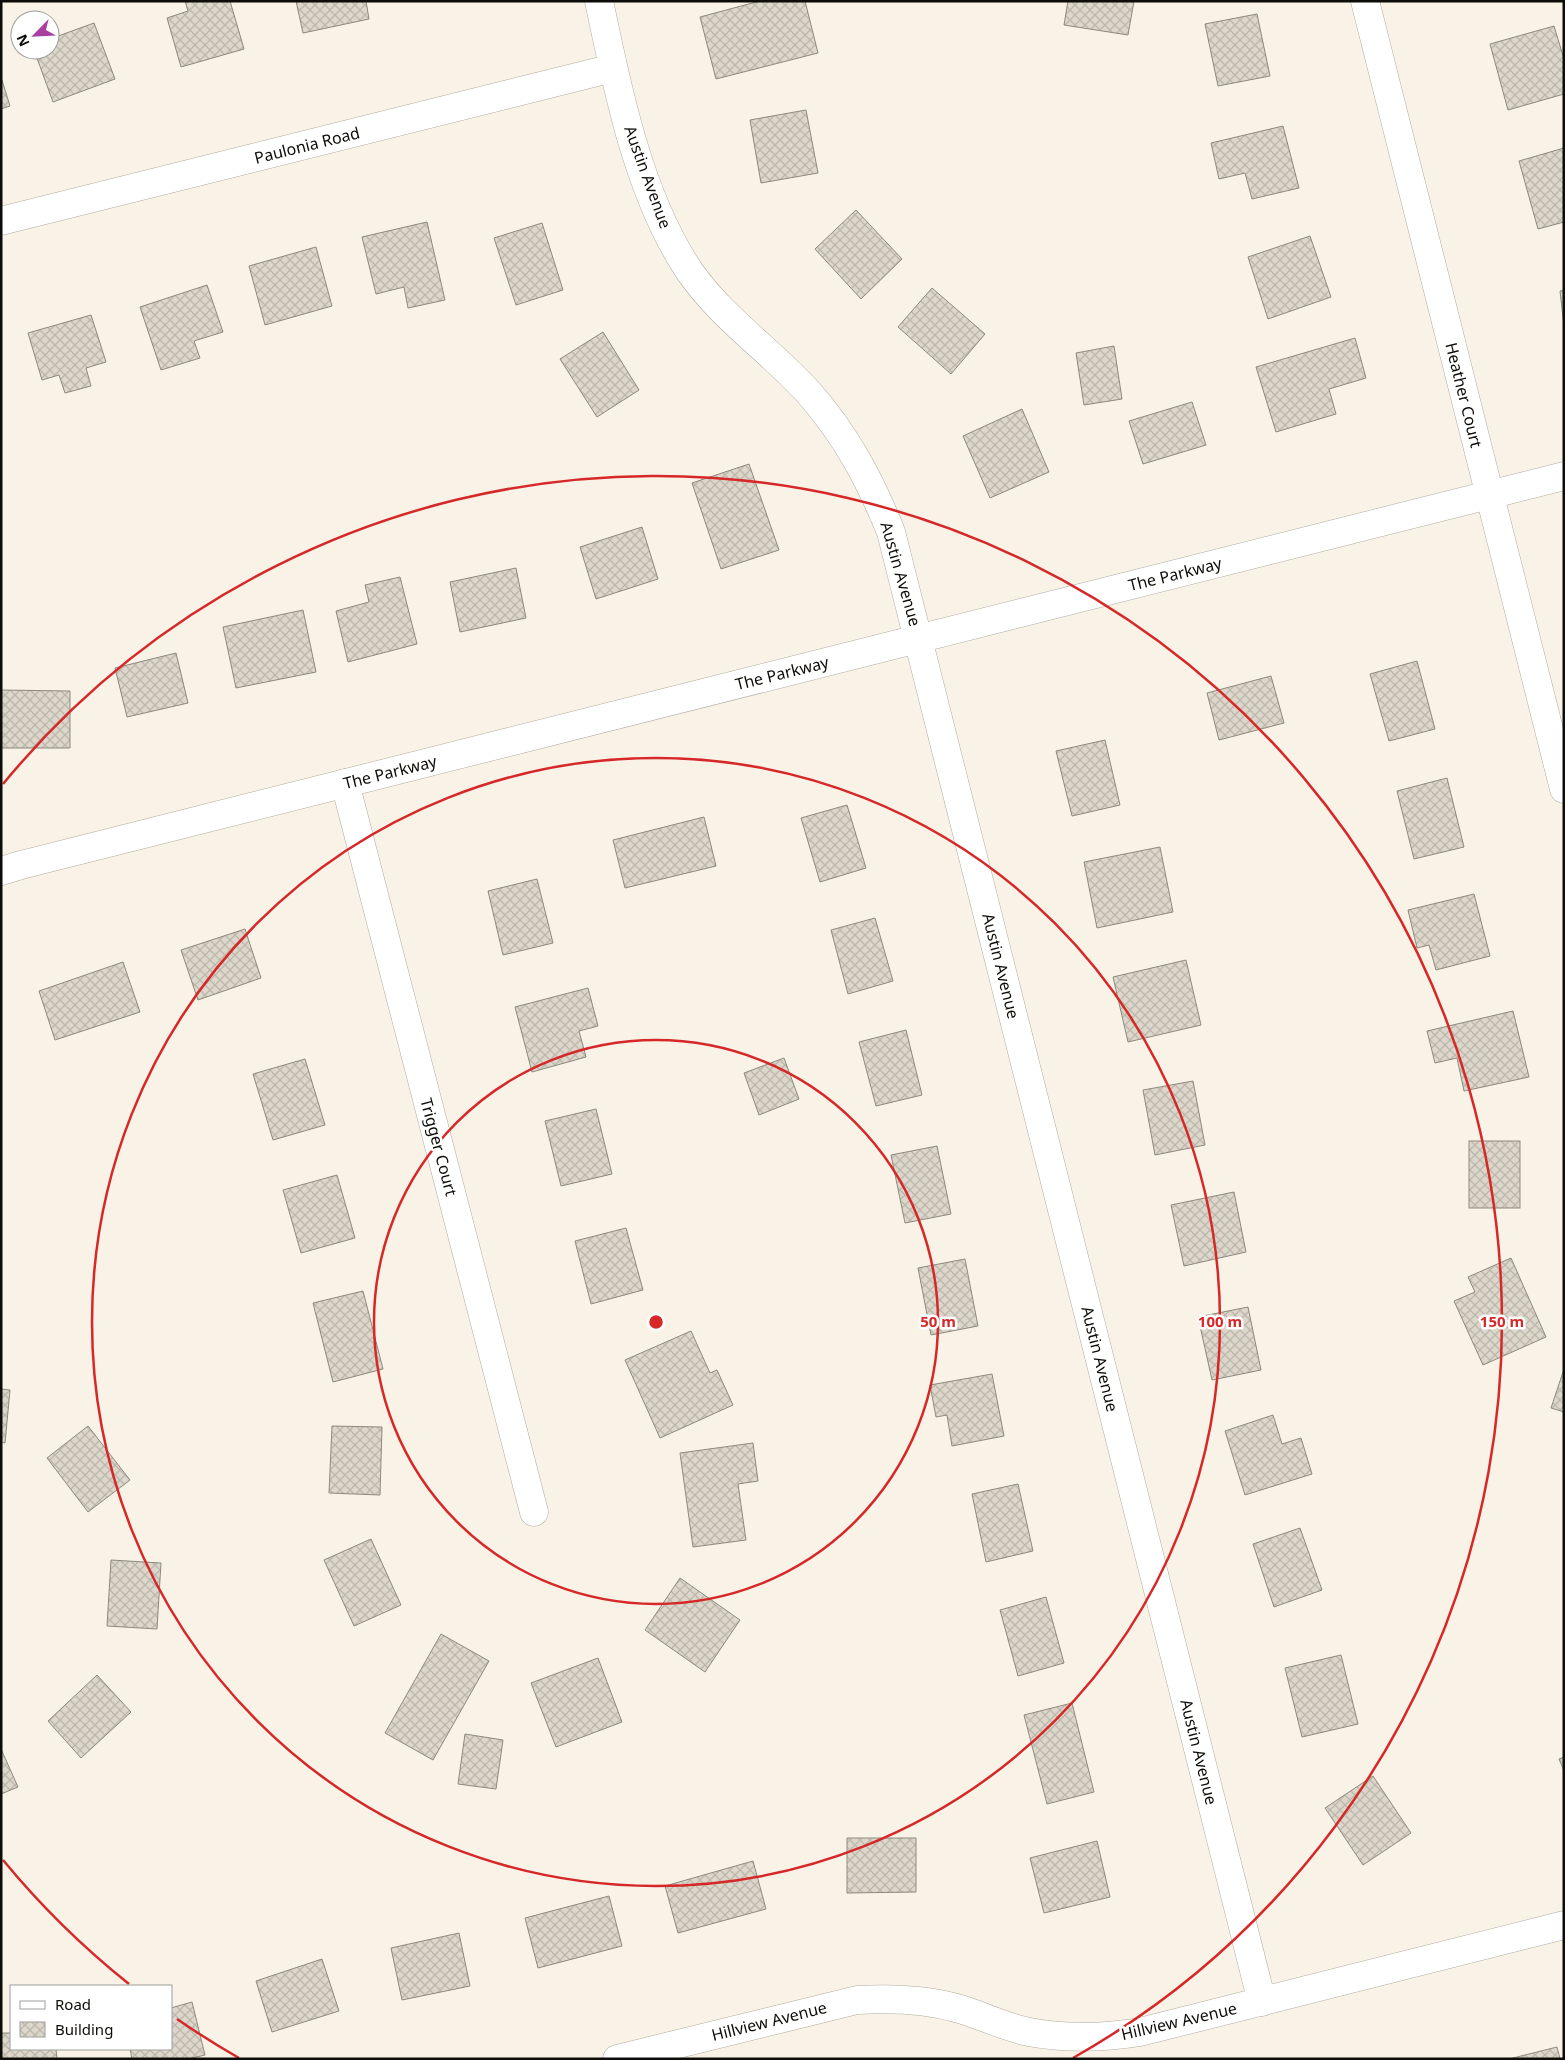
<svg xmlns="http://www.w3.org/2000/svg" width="1565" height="2060" viewBox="0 0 1565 2060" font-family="'Noto Sans',sans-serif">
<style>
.building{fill:url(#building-cross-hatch);stroke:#8e897e}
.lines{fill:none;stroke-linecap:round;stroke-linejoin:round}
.minor-casing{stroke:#b1ab9f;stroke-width:29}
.tertiary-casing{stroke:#b1ab9f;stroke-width:29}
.minor{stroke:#fff;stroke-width:28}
.tertiary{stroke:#fff;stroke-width:28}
.ring{fill:none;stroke:#d62828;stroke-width:2.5}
.labels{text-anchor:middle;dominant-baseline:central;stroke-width:5;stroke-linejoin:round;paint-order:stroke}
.street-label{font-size:16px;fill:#0d0c08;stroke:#fff}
.centre{fill:#d62828;stroke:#fff;stroke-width:2.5}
.ring-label{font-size:15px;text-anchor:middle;font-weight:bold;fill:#d62828;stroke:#fff;stroke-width:5;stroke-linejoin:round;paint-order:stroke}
</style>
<defs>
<pattern id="building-cross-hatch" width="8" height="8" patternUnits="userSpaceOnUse" patternTransform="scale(1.25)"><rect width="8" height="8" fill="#dcd7ca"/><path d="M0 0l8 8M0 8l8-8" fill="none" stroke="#bcb7ac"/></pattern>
</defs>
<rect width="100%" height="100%" fill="#f9f3e7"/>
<!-- building -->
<g class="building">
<path d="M185 1H230L244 49 181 67 167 18 188 11Z"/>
<path d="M296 1H366L369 19 303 33Z"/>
<path d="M760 1H805L818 53 716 79 700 17Z"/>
<path d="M1068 1H1134L1128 35 1064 25Z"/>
<path d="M1257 14 1270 76 1218 86 1205 24Z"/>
<path d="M94 23 115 79 53 102 34 50H50V39Z"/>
<path d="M1554 26 1564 59V94L1508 110 1490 44Z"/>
<path d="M1 77 10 106 1 109Z"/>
<path d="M806 110 818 173 761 183 750 120Z"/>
<path d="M1283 126 1299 188 1252 199 1245 173 1219 179 1211 143Z"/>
<path d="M1564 148V222L1538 229 1519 161Z"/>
<path d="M856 210 902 259 861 299 815 249Z"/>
<path d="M427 222 445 300 408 308 404 287 376 294 362 237Z"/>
<path d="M542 223 563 290 516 305 494 238Z"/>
<path d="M1310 236 1331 297 1268 319 1248 257Z"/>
<path d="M316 247 332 306 265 325 249 266Z"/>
<path d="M207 285 223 332 194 341 200 358 161 370 140 307Z"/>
<path d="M932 288 985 334 951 374 898 327Z"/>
<path d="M1564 290V326L1560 291Z"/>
<path d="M91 315 106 362 86 368 91 386 65 393 59 375 42 380 28 333Z"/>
<path d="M603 332 639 390 597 417 560 359Z"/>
<path d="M1355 338 1366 378 1329 389 1336 414 1276 432 1256 367Z"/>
<path d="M1114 346 1122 399 1084 405 1076 353Z"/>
<path d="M1192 402 1206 445 1143 464 1129 421Z"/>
<path d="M1022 409 1049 472 990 498 963 436Z"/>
<path d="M749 464 779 550 721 569 692 483Z"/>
<path d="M642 527 658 579 596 599 580 547Z"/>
<path d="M516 568 526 618 460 632 450 582Z"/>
<path d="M400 577 417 644 348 662 336 611 369 602 365 585Z"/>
<path d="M303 610 316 672 236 688 223 627Z"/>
<path d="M176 653 188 703 127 717 115 668Z"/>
<path d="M1417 661 1435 729 1389 741 1370 674Z"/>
<path d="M1271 676 1284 723 1219 740 1207 693Z"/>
<path d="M1 690 70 691V748H1Z"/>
<path d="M1105 740 1120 805 1072 816 1056 751Z"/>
<path d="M1447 778 1464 847 1414 859 1397 791Z"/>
<path d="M847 805 866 868 820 882 801 818Z"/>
<path d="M704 817 716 866 625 888 613 840Z"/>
<path d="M1160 847 1173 912 1097 928 1084 862Z"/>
<path d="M537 879 553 943 503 955 488 891Z"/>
<path d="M1474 894 1490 956 1436 970 1429 945 1417 948 1408 910Z"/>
<path d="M875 918 893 981 848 994 831 930Z"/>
<path d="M245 929 261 978 198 1000 181 950Z"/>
<path d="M1186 960 1201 1025 1128 1042 1113 977Z"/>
<path d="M123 962 140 1012 55 1040 39 991Z"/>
<path d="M588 988 598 1026 579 1031 586 1057 532 1072 515 1007Z"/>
<path d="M1513 1011 1529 1077 1464 1091 1457 1058 1435 1063 1427 1031Z"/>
<path d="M906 1030 922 1095 876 1106 859 1042Z"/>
<path d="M784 1058 799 1099 759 1115 744 1073Z"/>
<path d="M305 1059 325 1125 273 1140 253 1074Z"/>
<path d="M1193 1081 1205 1145 1155 1155 1143 1090Z"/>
<path d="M596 1109 612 1174 561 1186 545 1121Z"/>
<rect x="1469" y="1141" width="51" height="67"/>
<path d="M937 1146 951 1214 905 1223 891 1155Z"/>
<path d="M337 1175 355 1238 301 1253 283 1190Z"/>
<path d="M1234 1192 1246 1252 1184 1266 1171 1205Z"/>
<path d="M626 1228 643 1290 591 1304 575 1241Z"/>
<path d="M1511 1258 1546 1337 1483 1365 1454 1301 1475 1292 1468 1277Z"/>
<path d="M965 1259 978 1326 931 1335 918 1268Z"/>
<path d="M363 1291 383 1369 333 1382 313 1303Z"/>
<path d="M1248 1307 1261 1370 1212 1380 1198 1317Z"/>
<path d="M691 1331 710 1373 717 1370 733 1405 660 1438 625 1360Z"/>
<path d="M1564 1369V1412L1551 1408Z"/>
<path d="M992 1374 1004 1436 952 1446 947 1415 936 1417 930 1385Z"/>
<path d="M1 1389 10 1390 5 1443 1 1442Z"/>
<path d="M1273 1415 1282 1444 1301 1438 1312 1474 1245 1495 1225 1431Z"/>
<path d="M88 1426 130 1480 88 1512 47 1458Z"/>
<path d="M332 1426 382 1427 380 1495 329 1493Z"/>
<path d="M753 1443 758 1481 738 1484 746 1540 693 1547 680 1453Z"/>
<path d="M1018 1484 1033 1551 986 1562 972 1494Z"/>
<path d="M1300 1528 1322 1590 1274 1607 1253 1544Z"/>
<path d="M371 1539 401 1605 354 1626 324 1560Z"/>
<path d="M111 1560 161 1563 157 1629 107 1626Z"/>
<path d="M680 1578 740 1620 705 1672 645 1630Z"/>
<path d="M1046 1597 1064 1663 1018 1676 1000 1610Z"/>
<path d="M441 1634 489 1661 433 1760 385 1733Z"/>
<path d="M1341 1655 1358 1724 1302 1737 1285 1668Z"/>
<path d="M598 1658 622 1722 556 1747 531 1683Z"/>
<path d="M97 1675 131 1712 81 1758 48 1721Z"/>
<path d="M1072 1703 1094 1792 1047 1804 1024 1715Z"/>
<path d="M465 1734 503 1740 496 1789 458 1784Z"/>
<path d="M1 1749 18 1787 1 1794Z"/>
<path d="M1564 1757V1771L1559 1759Z"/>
<path d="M1373 1776 1411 1833 1363 1865 1325 1808Z"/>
<path d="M847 1838H916V1892L847 1893Z"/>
<path d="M1097 1841 1110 1897 1044 1913 1030 1858Z"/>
<path d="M753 1861 766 1909 678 1933 665 1886Z"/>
<path d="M609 1896 622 1946 538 1968 525 1918Z"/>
<path d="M459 1933 470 1986 402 2000 391 1948Z"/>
<path d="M322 1959 339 2011 272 2032 256 1981Z"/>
<path d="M192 2002 205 2055 188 2059H132L130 2049H171V2008Z"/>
<path d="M1 2033H11V2049H56L57 2059H1Z"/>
<path d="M1557 2047 1560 2059H1509Z"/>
</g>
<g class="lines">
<defs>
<g id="minor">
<path d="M599 1C617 88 639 197 690 272 722 318 771 351 809 393 846 435 870 480 891 532L1262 2002"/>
<path d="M1365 1 1564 789"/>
<path d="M1 221 613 68"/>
<path d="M345 783 534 1512"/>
<path d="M617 2059 857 2000C891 1998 926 1999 960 2009 983 2016 1005 2027 1029 2032 1066 2039 1103 2038 1140 2032L1564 1925"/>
</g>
<path id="tertiary" d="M1 871 21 865 1564 476"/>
</defs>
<!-- minor casing -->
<use href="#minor" class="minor-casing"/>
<!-- tertiary casing -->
<use href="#tertiary" class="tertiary-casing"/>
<!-- minor -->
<use href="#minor" class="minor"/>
<!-- tertiary -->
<use href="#tertiary" class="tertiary"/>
</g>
<!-- distance rings -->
<g class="ring">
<circle cx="656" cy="1322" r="282"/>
<circle cx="656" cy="1322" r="564"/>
<path d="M239 2058A846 846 0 0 1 177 2019M129 1984A846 846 0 0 1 3 1860M3 784A846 846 0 1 1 1073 2058"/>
</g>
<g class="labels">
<!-- street labels -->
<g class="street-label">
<text transform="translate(307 145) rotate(-14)">Paulonia Road</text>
<text transform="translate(648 177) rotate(70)">Austin Avenue</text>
<text transform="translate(1464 395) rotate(76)">Heather Court</text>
<text transform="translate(901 574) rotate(74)">Austin Avenue</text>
<text transform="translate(1175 574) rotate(-14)">The Parkway</text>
<text transform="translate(782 673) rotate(-14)">The Parkway</text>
<text transform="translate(390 772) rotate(-14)">The Parkway</text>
<text transform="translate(1001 966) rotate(76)">Austin Avenue</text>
<text transform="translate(439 1147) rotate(75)">Trigger Court</text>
<text transform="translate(1100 1359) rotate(76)">Austin Avenue</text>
<text transform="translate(1199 1752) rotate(76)">Austin Avenue</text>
<text transform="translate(769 2021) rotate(-14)">Hillview Avenue</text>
<text transform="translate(1179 2021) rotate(-13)">Hillview Avenue</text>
</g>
</g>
<circle cx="656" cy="1322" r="8" class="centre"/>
<g class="ring-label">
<text x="938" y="1327">50 m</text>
<text x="1220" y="1327">100 m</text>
<text x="1502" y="1327">150 m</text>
</g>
<!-- border -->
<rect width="1565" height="2060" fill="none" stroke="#0d0c08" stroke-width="5"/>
<!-- legend -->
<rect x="10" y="1985" width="162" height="65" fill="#ffffff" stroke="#9e9e9c"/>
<rect x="20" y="2001" width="25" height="8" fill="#ffffff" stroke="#9e9e9c"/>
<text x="55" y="2010" font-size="15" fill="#0d0c08">Road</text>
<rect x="20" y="2022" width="25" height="15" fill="url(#building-cross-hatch)" stroke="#9e9e9c"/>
<text x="55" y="2035" font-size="15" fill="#0d0c08">Building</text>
<!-- north arrow -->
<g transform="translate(35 35) rotate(246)"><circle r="24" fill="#ffffff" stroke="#9e9e9c"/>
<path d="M0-4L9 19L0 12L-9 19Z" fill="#a840a2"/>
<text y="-8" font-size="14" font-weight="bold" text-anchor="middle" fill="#0d0c08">N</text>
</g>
</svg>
